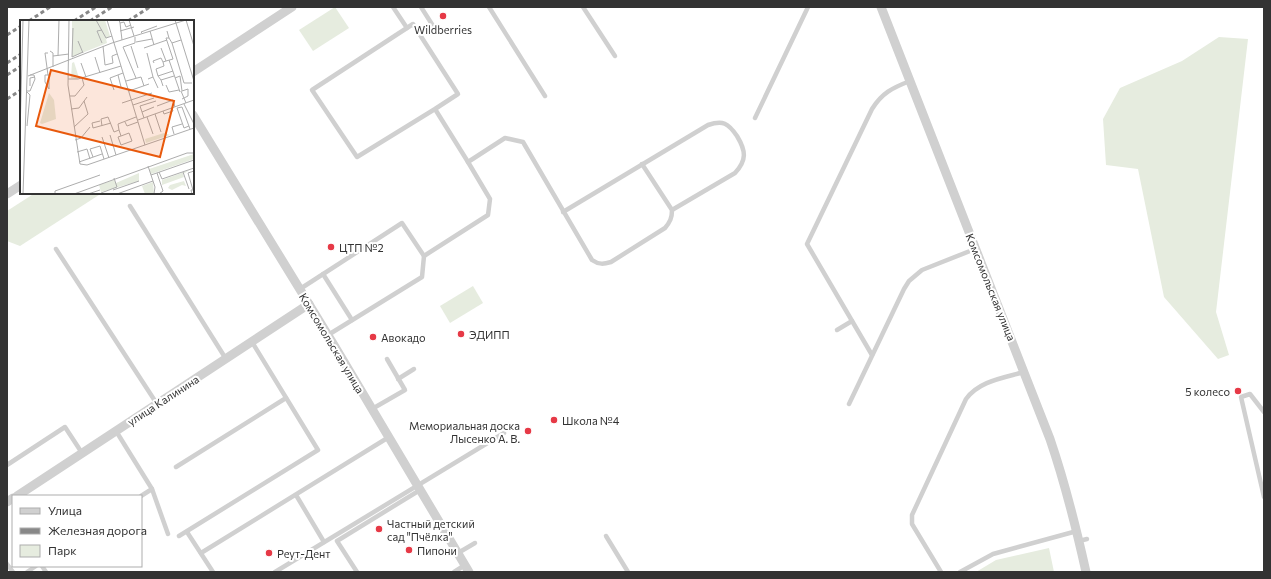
<svg xmlns="http://www.w3.org/2000/svg" width="1271" height="579" viewBox="0 0 1271 579" font-family="Commissioner,sans-serif">
<style>
.green{fill:#e6ecdf}
.lines{fill:none;stroke-linecap:round;stroke-linejoin:round}
.service{stroke:#d0d0d0;stroke-width:4.5}
.minor{stroke:#d0d0d0;stroke-width:9}
.rail{stroke:#888;stroke-width:3;stroke-dasharray:4 3;stroke-linecap:butt}
.poi-dot{fill:#e63946;stroke:#fff;stroke-width:1.5}
.labels{text-anchor:middle;dominant-baseline:central;stroke-width:4;stroke-linejoin:round;paint-order:stroke}
.poi-label{font-size:11px;fill:#333;stroke:#fff;text-anchor:start}
.street-label{font-size:11px;fill:#333;stroke:#fff}
.inset-road{fill:none;stroke:#adadad;stroke-width:1}
.view{fill:#e8590c;fill-opacity:0.15;stroke:#e8590c;stroke-width:2}
.inset-edge{fill:none;stroke:#333;stroke-width:2}
</style>
<rect width="100%" height="100%" fill="#fff"/>
<!-- green -->
<g class="green">
<path d="M335 7 349 28 313 51 299 30Z"/>
<path d="M1219 37 1248 39 1216 312 1229 355 1218 359 1164 297 1138 169 1106 165 1103 119 1120 88 1182 61Z"/>
<path d="M35 193H102L20 246 7 241V211Z"/>
<path d="M473 286 483 303 450 323 440 306Z"/>
<path d="M1049 548 1054 572H976L996 560Z"/>
</g>
<g class="lines">
<!-- service -->
<g class="service">
<path d="M393 7 407 28"/>
<path d="M421 7 435 29"/>
<path d="M489 7 545 96"/>
<path d="M583 7 615 56"/>
<path d="M435 109 458 94 413 24 312 90 357 157 435 109 468 162"/>
<path d="M755 118 808 7"/>
<path d="M130 206 226 359"/>
<path d="M563 212 708 125C723 120 728 123 737 136 746 151 747 160 735 173L672 210"/>
<path d="M56 249 157 404"/>
<path d="M424 256 488 215 490 199 468 162 505 138 523 142 592 260C599 265 604 264 611 262L665 228C670 222 672 218 672 210L642 164"/>
<path d="M323 274 352 320"/>
<path d="M300 289 402 223 424 256 422 277 328 335"/>
<path d="M837 330 852 321"/>
<path d="M872 355 807 244 872 109C882 93 892 88 910 81"/>
<path d="M398 379 414 369"/>
<path d="M849 404 904 289 909 281 922 270 975 249"/>
<path d="M372 409 405 390 387 359"/>
<path d="M1264 412 1250 394 1241 397 1264 497"/>
<path d="M116 431 152 489 168 534"/>
<path d="M7 465 65 427 82 453"/>
<path d="M176 467 286 398"/>
<path d="M296 495 324 542"/>
<path d="M141 496 152 489"/>
<path d="M187 532 213 572"/>
<path d="M179 536 318 450 252 342"/>
<path d="M606 536 628 572"/>
<path d="M1079 541 1087 539"/>
<path d="M201 553 389 437"/>
<path d="M458 553 475 543"/>
<path d="M7 564 13 572"/>
<path d="M42 566 46 572"/>
<path d="M27 572 36 566"/>
<path d="M275 572 504 433"/>
<path d="M357 572 337 541 420 490"/>
<path d="M454 572 465 565"/>
<path d="M941 572 912 524V515L966 399C979 381 1003 378 1024 372"/>
<path d="M960 572 993 554 1077 531"/>
</g>
<!-- minor -->
<g class="minor">
<path d="M881 7 1050 439C1065 483 1076 527 1086 572"/>
<path d="M193 72 292 7"/>
<path d="M193 115 334 345 469 572"/>
<path d="M7 194 21 185"/>
<path d="M17 496 309 304"/>
<path d="M7 502 13 498"/>
</g>
<!-- rail -->
<g class="rail">
<path d="M29 21 50 7"/>
<path d="M74 21 96 7"/>
<path d="M90 21 112 7"/>
<path d="M128 21 150 7"/>
<path d="M7 35 21 26"/>
<path d="M7 63 21 54"/>
<path d="M7 75 21 66"/>
<path d="M7 99 21 90"/>
</g>
</g>
<!-- markers -->
<g class="poi-dot">
<circle cx="443" cy="16" r="4"/>
<circle cx="331" cy="247" r="4"/>
<circle cx="461" cy="334" r="4"/>
<circle cx="373" cy="337" r="4"/>
<circle cx="1238" cy="391" r="4"/>
<circle cx="554" cy="420" r="4"/>
<circle cx="528" cy="431" r="4"/>
<circle cx="379" cy="529" r="4"/>
<circle cx="409" cy="550" r="4"/>
<circle cx="269" cy="553" r="4"/>
</g>
<g class="labels">
<!-- poi labels -->
<g class="poi-label">
<text x="443" y="29" text-anchor="middle">Wildberries</text>
<text x="339" y="247">ЦТП №2</text>
<text x="469" y="334">ЭДИПП</text>
<text x="381" y="337">Авокадо</text>
<text x="1230" y="391" text-anchor="end">5 колесо</text>
<text x="562" y="420">Школа №4</text>
<text x="520" y="425" text-anchor="end">Мемориальная доска<tspan x="520" dy="13">Лысенко А. В.</tspan></text>
<text x="387" y="523">Частный детский<tspan x="387" dy="13">сад "Пчёлка"</tspan></text>
<text x="417" y="550">Пипони</text>
<text x="277" y="553">Реут-Дент</text>
</g>
<!-- street labels -->
<g class="street-label">
<text transform="translate(991 287) rotate(68)">Комсомольская улица</text>
<text transform="translate(332 343) rotate(59)">Комсомольская улица</text>
<text transform="translate(163 400) rotate(-33)">улица Калинина</text>
</g>
</g>
<!-- overview -->
<g transform="translate(20 20)">
<rect width="174" height="174" fill="#fff"/>
<path d="M52 0H85L90 16 86 19 87 23 52 37ZM54 42 59 58 57 59 51 58 52 43ZM29 73 34 80 36 99 22 104 20 103ZM144 113 150 115 126 123 125 119ZM174 134V139L131 154 129 149ZM170 150 163 154 164 157 142 165V160ZM119 153V161L81 172 79 165 94 160 96 163ZM164 161 166 166 162 165 152 170 148 168 150 165ZM133 162 134 174H125L122 166Z" fill="#e6ecdf"/>
<path class="inset-road" d="M49 0 48 65 60 144 67 145 174 108M76 0 86 18 92 16M87 0 125 125M99 0 100 3 104 2 106 7 111 5M109 0 114 16M155 0 174 61M166 0 174 26M100 3 102 20M53 8 52 37 63 32M100 11 114 7M130 11 134 25M122 13 121 12 137 6M115 17V23L103 27 116 58M149 18 152 23 161 20M58 21 63 33M116 22 132 19M82 23 77 11 82 10M152 23 164 63H172M83 26 85 45 93 43 92 36 97 34M111 26 118 48M124 28 147 20M141 28 146 41 153 39 146 18H149L147 11M30 31 33 33V47M127 33 133 57 128 59M33 36 49 34M38 36 39 0M75 37 80 53M149 40 160 72M61 43 66 57M134 43 133 41 141 38 143 42M25 55H29V69L25 62ZM28 55 25 33H28M98 55 101 67M8 56 92 23 166 0M138 56 136 49 144 46 143 42 146 41M133 57 138 68M155 58 160 56 162 71 168 69V76L162 79M48 59H58L101 46M141 60 138 56 153 51M106 61 121 57 124 66M146 65 149 72 159 70M10 66V58L15 57M143 66 141 60 154 56M94 70 90 58 103 53M109 71 129 64M161 71 166 83M50 76H55L64 65 62 58M102 83 132 73M164 84 174 104M113 85 134 78M137 86 153 80 155 87M157 88 162 87 170 109M157 88 164 108 169 106M51 89 59 88 67 77M143 91 144 94 153 91 152 88M122 92 134 87M135 94 141 112M127 97 133 114M124 98 120 86 136 81M118 100 174 80M80 101 72 103 73 108 91 103M105 102 107 106 118 102M7 106 10 75 6 71H10L15 59 14 55H10M82 106 81 99 88 97 94 112 99 110 98 104 116 97M54 107 68 94 64 81M99 110 101 116 109 113 112 121 101 125 98 117 101 116M0 114 3 0M154 114 152 107 162 104M90 115 96 135M82 117 89 138M55 120 61 118 70 107M57 132 67 129 70 139M73 137 70 129 80 126 84 139M59 142 82 134M128 146 135 167 134 174M139 152 142 159 174 148M163 152 169 169M137 153 143 171 139 174M131 155 174 140M93 170 119 161M81 173 97 167 94 158M3 174 9 0M35 174V171L80 155M54 174 167 133H174M68 174 80 170M97 174 133 161M172 174 171 170H173L168 153 174 151"/>
<path class="view" d="M31 50 154 81 140 137 16 106Z"/>
<rect width="174" height="174" class="inset-edge"/>
</g>
<!-- border -->
<rect width="1271" height="579" fill="none" stroke="#333333" stroke-width="16"/>
<!-- legend -->
<rect x="12" y="495" width="130" height="72" fill="#ffffff" stroke="#adadad"/>
<rect x="20" y="508" width="20" height="6" fill="#d0d0d0" stroke="#adadad"/>
<text x="48" y="515" font-size="12" fill="#333333">Улица</text>
<rect x="20" y="528" width="20" height="6" fill="#888888" stroke="#adadad"/>
<text x="48" y="535" font-size="12" fill="#333333">Железная дорога</text>
<rect x="20" y="545" width="20" height="12" fill="#e6ecdf" stroke="#adadad"/>
<text x="48" y="555" font-size="12" fill="#333333">Парк</text>
</svg>
